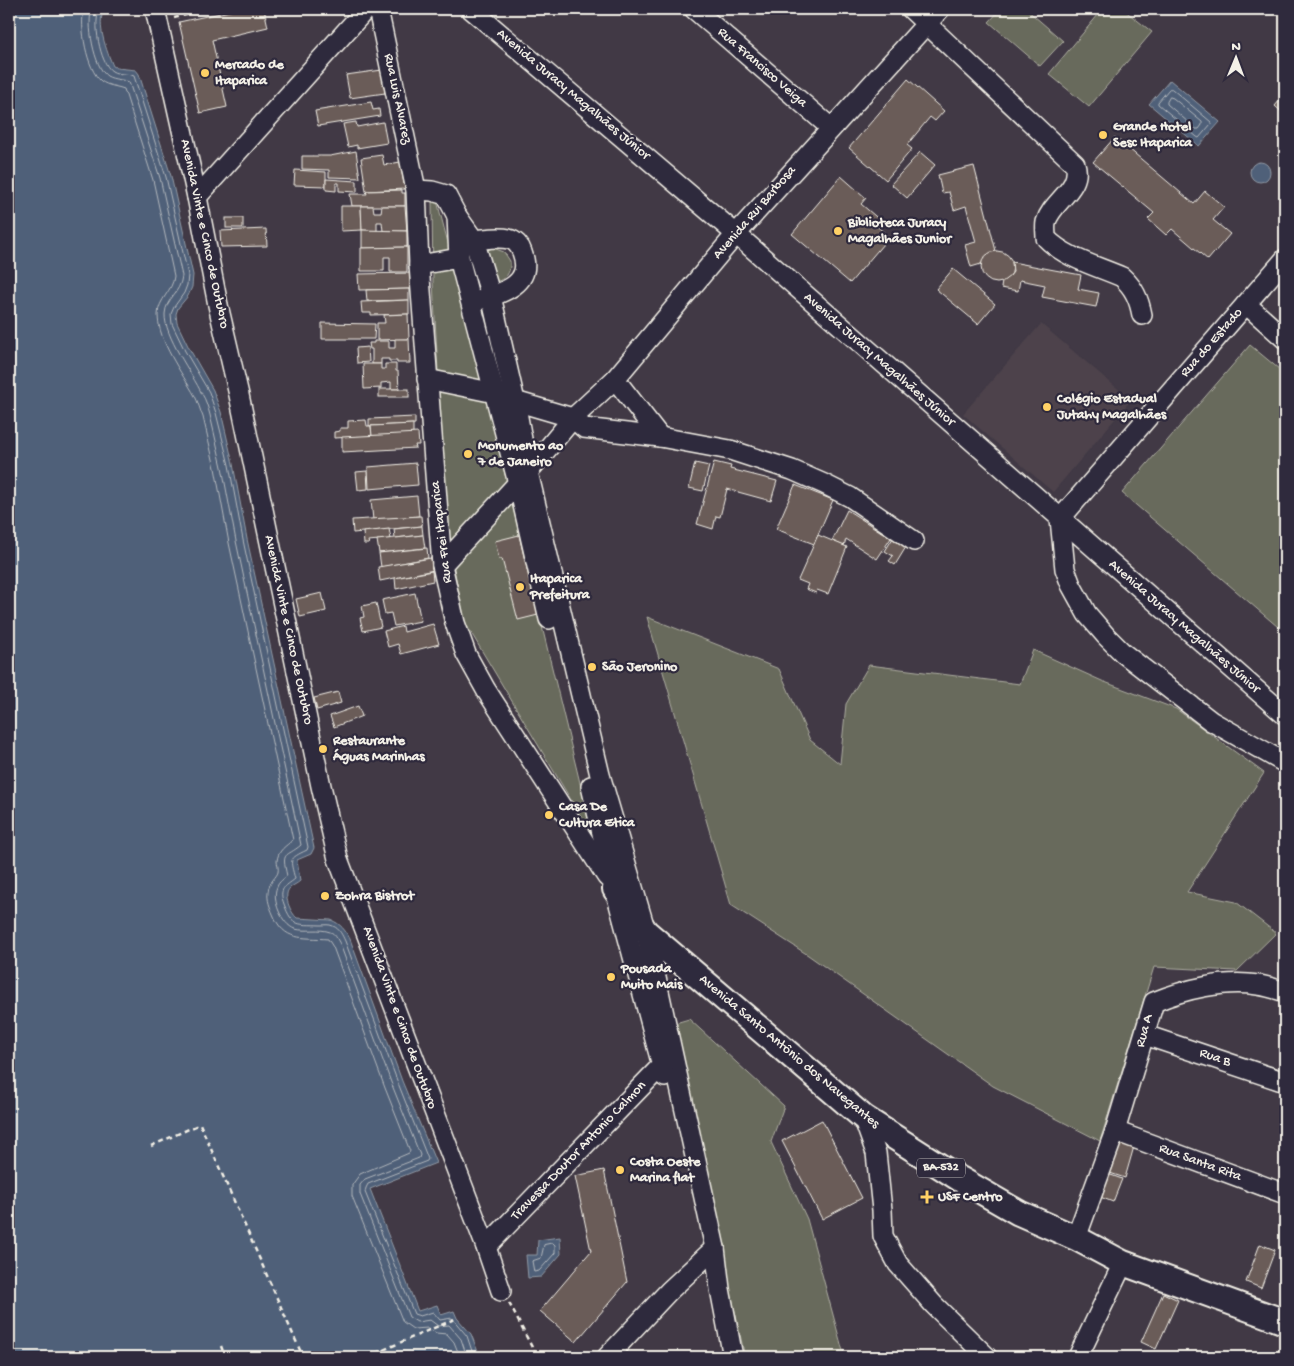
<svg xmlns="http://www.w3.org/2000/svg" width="1294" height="1366" viewBox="0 0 1294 1366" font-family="'Gochi Hand',sans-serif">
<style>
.built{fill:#4d434b}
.green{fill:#686a5b;stroke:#aeaea2}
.water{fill:#4f6079;stroke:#919aa5}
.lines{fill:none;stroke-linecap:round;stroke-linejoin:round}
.shore{stroke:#b2b7bc;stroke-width:1}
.building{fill:#6a5b58;stroke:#f4f1e8}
.minor-casing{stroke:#f4f1e8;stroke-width:22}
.major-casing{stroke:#f4f1e8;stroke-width:28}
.path{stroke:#f4f1e8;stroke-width:2.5;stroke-dasharray:5 4;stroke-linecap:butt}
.minor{stroke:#2f2a3d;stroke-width:19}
.major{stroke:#2f2a3d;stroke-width:24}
.poi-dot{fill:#ffd166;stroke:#2f2a3d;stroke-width:2}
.labels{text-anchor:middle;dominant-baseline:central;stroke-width:4.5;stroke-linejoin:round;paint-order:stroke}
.shield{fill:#2f2a3d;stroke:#b9b5b5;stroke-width:1}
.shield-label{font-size:12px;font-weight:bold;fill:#f4f1e8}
.poi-label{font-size:14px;font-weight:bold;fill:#f4f1e8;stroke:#2f2a3d;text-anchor:start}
.street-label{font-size:14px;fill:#f4f1e8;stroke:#2f2a3d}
</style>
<rect width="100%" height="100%" fill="#413945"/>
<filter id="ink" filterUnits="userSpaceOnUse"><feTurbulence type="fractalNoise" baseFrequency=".02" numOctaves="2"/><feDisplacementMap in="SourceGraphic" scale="10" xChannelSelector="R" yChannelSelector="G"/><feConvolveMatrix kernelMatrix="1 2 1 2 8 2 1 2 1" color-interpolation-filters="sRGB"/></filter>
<g filter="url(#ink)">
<!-- built -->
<path class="built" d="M1041 324 1131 400 1053 492 963 414Z"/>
<!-- green -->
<g class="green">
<path d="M1001 9H1026L1063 41 1040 66 989 22Z"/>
<path d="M1103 9H1123L1152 32 1089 107 1049 74Z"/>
<path d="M432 201H437L458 281 590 824 586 825 464 621 447 531 433 282Z"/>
<path d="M493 248 504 252 510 261C511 273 506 280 494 282L487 250Z"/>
<path d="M1250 345 1285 374V633L1122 493Z"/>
<path d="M647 617 779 669 810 740 840 764 846 704 869 665 1020 684 1033 650 1102 681 1176 709 1264 773 1187 892 1236 902 1276 933 1237 971 1154 967 1100 1141 993 1086 808 955 731 905Z"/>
<path d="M689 1019 784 1106 771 1142 807 1219 842 1348 846 1357H745L672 1024Z"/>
</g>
<!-- water -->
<g class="water">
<path d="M9 9H111L104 10C96 24 107 52 113 66L117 68 136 70 139 74 171 176 193 275 192 287 188 296 178 308 176 314 177 323 189 348 213 390 221 412 233 464 247 539 314 848 311 854 297 860 300 881C297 884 293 885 290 888 282 895 291 913 297 918L331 920C341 924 345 930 350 939L402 1081 436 1163 370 1189 418 1311 437 1305 441 1315 454 1311 457 1318 471 1334 480 1357H9Z"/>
<path d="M1170 80 1220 122 1199 146 1149 104Z"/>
<circle cx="1260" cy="172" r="10"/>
<path d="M560 1237 561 1254 541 1277 528 1278 526 1255H537L538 1240Z"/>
</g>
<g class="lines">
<!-- shore -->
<g class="shore">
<path d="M84 9C79 26 87 70 101 81 108 86 116 86 124 89L153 180 174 276C173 291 158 299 158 315 158 341 182 373 195 396 198 402 200 410 203 417L215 468 229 543 293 840C286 846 278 850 277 861 277 864 279 869 278 872 277 877 269 881 268 892 267 900 270 907 273 914 284 942 302 937 328 939L333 947 385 1088 410 1151 409 1153 360 1174 352 1185V1196L403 1322 413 1329 428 1328 436 1333 447 1334 454 1342 460 1357"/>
<path d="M92 9C86 22 94 67 107 76 114 80 122 79 129 82L160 178 182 276C180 294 166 298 165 314 164 336 192 373 202 394 206 400 208 408 210 415L222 467 236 541 301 845C286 858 281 850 287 876 284 879 279 881 277 887 271 899 282 925 295 929 306 932 320 928 330 932 335 933 337 939 340 944L392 1085 420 1155 419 1158 365 1179 360 1185V1194L409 1317 417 1322 430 1320 438 1326 449 1325 461 1339 467 1357"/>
<path d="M100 9C92 20 100 64 112 71 118 75 127 73 134 76L166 177 188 275 187 285 184 293 174 307 171 314 172 324 185 351 209 392 216 413 229 465 243 540 308 847 307 850C288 859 290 859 295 879 285 887 278 888 284 904 293 928 298 924 321 925 325 925 329 924 333 926 340 929 342 935 345 941L398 1083 428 1159 427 1161 368 1184 366 1188 365 1192 414 1314 420 1316 433 1312 440 1320 452 1318 467 1336 474 1357"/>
<path d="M1172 89 1211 122V124L1199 138 1197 137 1158 104V102L1169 89Z"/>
<path d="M1170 97 1173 98 1202 122V125L1199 129H1196L1167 104V102Z"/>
<path d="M553 1243 555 1245V1253L539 1271 534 1272 532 1261 541 1258 544 1245Z"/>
</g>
</g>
<!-- building -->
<g class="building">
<path d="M239 9H264L268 27 212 40 227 107 200 113 179 22Z"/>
<path d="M382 70 385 93 350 98 346 75Z"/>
<path d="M908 79 944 111 935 121 930 117 907 145 912 149 886 180 849 148Z"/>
<path d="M1285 94V115L1275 106Z"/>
<path d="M371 102 373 110 379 109 380 116 318 126 315 111Z"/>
<path d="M356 122 357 127 383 122 387 143 357 148V145L348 147 343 124Z"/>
<path d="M1115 137 1194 204 1205 191 1224 207 1213 220 1230 234 1208 260 1172 229 1166 235 1148 219 1154 213 1093 162Z"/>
<path d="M356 151 360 178 329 177V170L302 169V156H330Z"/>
<path d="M920 152 935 165 907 198 891 184Z"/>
<path d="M382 155 384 165 400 162 405 189 366 191 361 158Z"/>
<path d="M974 166 996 251 987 255 981 264 971 267 965 245 976 242 966 206 954 210 949 192 942 193 938 175Z"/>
<path d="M295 170 326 172V186L294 185Z"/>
<path d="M841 176 866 198 861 204 882 222 878 227 889 237 850 283 792 234Z"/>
<path d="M326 179 357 181V192L339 191V183H336V191L326 190Z"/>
<path d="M402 190V193H405V206H352L350 194H367L366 191Z"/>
<path d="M341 206H361L362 230 341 231Z"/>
<path d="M361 206H373L374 212H381L382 206H405L407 231H383L382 222H377V231L362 230Z"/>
<rect x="226" y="218" width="17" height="10"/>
<path d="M266 229 267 246 221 247 220 231Z"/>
<path d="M362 230 407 231V247L362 248Z"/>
<path d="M407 247V272H390V257H384V271H361V248Z"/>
<circle cx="997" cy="267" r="16"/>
<path d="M1012 262 1081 275 1078 289 1099 293 1096 307 1042 297 1045 285 1020 280 1018 291 1001 288 1002 282 1010 276 1013 272Z"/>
<path d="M953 269 995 304 978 324 936 289Z"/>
<path d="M411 273V289L359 290 358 274Z"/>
<path d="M409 289V300L367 301 366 290Z"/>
<path d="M409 300V314L371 315V313H362L361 302Z"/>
<path d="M408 314 409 339 377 340V323H385L384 315Z"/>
<path d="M322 323 375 324 374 339H322Z"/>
<path d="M395 339H409L410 363H397V361H389V359H381V364H372V349H370L369 343H374V341H389V348H395Z"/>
<path d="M368 347 369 362 357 363 356 348Z"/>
<path d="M363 364H381V369H385V364H396V371H398L399 389H391V382L381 383V388L364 389Z"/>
<rect x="379" y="389" width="30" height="8"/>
<path d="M415 417V424L369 426V419Z"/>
<path d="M366 420 367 426H371L372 436 334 438V432L340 431V428H348V421Z"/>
<path d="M413 424V434L372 436 371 426Z"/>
<path d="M418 433 419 445H415L416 448 342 452V437Z"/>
<path d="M714 462 731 466 730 469 777 481 771 501 727 489 720 517 716 516 713 529 697 524Z"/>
<path d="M416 463 418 485 369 489 368 467Z"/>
<path d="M695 463 709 466 703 491 689 488Z"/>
<path d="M367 471 368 489 358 490 356 472Z"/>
<path d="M795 485 833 500 814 544 776 529Z"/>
<path d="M417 496 419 516 373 520 371 500Z"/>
<path d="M847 510 891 538 877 559 846 539 844 546 832 541Z"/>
<path d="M421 516 422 526 353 533 352 520Z"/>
<path d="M422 526 423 535 395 538 394 529Z"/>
<path d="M389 529 391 539 368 541 369 544H364L363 532Z"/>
<path d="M423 535 425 548 379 553 377 540Z"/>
<path d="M519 535 538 615 518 620 502 559H499L495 541Z"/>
<path d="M818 535 847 547 828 594 817 590 816 593 806 589 808 584 798 580Z"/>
<path d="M893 538 906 547 895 565 889 561 893 556 885 551Z"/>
<path d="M427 548 428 558 381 567 379 553Z"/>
<path d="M431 558 434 570 380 581 378 567Z"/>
<path d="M432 571 433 581 396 589 395 578Z"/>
<path d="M322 593 326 611 300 617 296 599Z"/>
<path d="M415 593 421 621 394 626 391 613 385 614 382 600Z"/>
<path d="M376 603 381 627 363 631 360 618 364 617 362 606Z"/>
<path d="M433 624 439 644 401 654 398 644 388 647 384 631 403 626 404 632Z"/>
<path d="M338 692 341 703 317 710 314 698Z"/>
<path d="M358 706 362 716 334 727 330 716Z"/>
<path d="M822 1120 862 1198 822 1219 782 1141Z"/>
<path d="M1120 1138 1135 1143 1125 1178 1110 1173Z"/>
<path d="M604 1170 627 1282 576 1342 540 1311 591 1251 575 1176Z"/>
<path d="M1108 1174 1122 1179 1113 1202 1100 1197Z"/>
<path d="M1260 1244 1275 1250 1261 1288 1246 1282Z"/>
<path d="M1163 1293 1178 1300 1156 1349 1141 1342Z"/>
</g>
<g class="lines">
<defs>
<g id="minor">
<path d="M155 9 197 197 218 305 239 395 321 786 338 859 486 1247 501 1291"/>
<path d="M378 9 416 190 419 265 442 565 455 623 466 654 486 690 607 877"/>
<path d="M471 9 736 234 1285 715"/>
<path d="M694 9 831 128"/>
<path d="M911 9 1075 164C1083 188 1052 201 1046 222 1045 227 1046 233 1046 238 1065 258 1097 266 1122 277 1134 288 1139 299 1142 315"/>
<path d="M416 190 432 191 446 195 457 216 474 240 491 296 515 401 528 472 600 775 646 932 715 1248 720 1289 733 1357"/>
<path d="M197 197 366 9"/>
<path d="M457 216 459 258 518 483 549 619"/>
<path d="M462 242C474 240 496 236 509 239 515 240 520 246 522 252 534 284 503 293 479 300"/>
<path d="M1285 259 1060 519 1065 569 1071 585 1087 614 1106 636 1123 653 1211 721 1285 763"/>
<path d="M419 265 459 258"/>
<path d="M1246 304 1285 339"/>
<path d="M427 379 495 393 515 401 573 418 584 428 660 437 730 450 792 470 824 484 850 497 914 541"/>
<path d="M615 379 660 437"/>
<path d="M442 565 528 472 573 418 615 379 736 234 940 9"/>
<path d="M591 786 615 889 665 1077"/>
<path d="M1145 1035 1285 1082"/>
<path d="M863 1117 876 1153 882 1210 883 1236 898 1264 934 1305 987 1357"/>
<path d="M1115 1131 1285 1194"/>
<path d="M1076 1238 1115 1131 1154 1002C1185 989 1224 980 1258 985 1267 986 1276 989 1285 992"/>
<path d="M486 1247 668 1059"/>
<path d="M607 1357 669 1291 715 1248"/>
<path d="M1078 1357 1123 1263"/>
</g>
<path id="major" d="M615 889 646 932 863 1117 960 1179 1019 1213 1076 1238 1123 1263 1285 1322"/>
</defs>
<!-- minor casing -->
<use href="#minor" class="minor-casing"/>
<!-- major casing -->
<use href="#major" class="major-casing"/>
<!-- path -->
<g class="path">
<path d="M174 18 209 9"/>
<path d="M151 1146 200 1124 303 1357"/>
<path d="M509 1303 537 1357"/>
<path d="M221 1346 225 1357"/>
<path d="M367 1357 457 1318"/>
</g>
<!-- minor -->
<use href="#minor" class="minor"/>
<!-- major -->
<use href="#major" class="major"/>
</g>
</g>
<!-- markers -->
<g class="poi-dot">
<circle cx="205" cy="73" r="5"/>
<circle cx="1103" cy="135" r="5"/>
<circle cx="838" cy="231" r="5"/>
<circle cx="1047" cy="407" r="5"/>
<circle cx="468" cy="454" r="5"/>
<circle cx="520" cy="587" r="5"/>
<circle cx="592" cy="667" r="5"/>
<circle cx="323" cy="749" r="5"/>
<circle cx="549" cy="815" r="5"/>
<circle cx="325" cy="896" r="5"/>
<circle cx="611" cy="977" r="5"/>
<circle cx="620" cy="1170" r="5"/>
<path d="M924.5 1189.5h5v5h5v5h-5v5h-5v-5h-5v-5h5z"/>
</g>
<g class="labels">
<!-- shield labels -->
<rect class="shield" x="917" y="1158.5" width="48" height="19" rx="4"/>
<g class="shield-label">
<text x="941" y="1168">BA-532</text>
</g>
<!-- poi labels -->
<g class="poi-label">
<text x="215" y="65">Mercado de<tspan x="215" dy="16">Itaparica</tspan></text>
<text x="1113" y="127">Grande Hotel<tspan x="1113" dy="16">Sesc Itaparica</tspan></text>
<text x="848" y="223">Biblioteca Juracy<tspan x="848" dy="16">Magalhães Junior</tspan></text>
<text x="1057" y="399">Colégio Estadual<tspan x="1057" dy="16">Jutahy Magalhães</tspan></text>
<text x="478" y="446">Monumento ao<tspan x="478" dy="16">7 de Janeiro</tspan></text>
<text x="530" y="579">Itaparica<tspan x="530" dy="16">Prefeitura</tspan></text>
<text x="602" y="667">São Jeronino</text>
<text x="333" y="741">Restaurante<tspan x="333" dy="16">Águas Marinhas</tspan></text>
<text x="559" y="807">Casa De<tspan x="559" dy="16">Cultura Etica</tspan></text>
<text x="335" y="896">Zohra Bistrot</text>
<text x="621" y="969">Pousada<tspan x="621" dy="16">Muito Mais</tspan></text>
<text x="630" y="1162">Costa Oeste<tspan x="630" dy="16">Marina flat</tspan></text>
<text x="938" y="1197">USF Centro</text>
</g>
<!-- street labels -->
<g class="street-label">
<text transform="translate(762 68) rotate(41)">Rua Francisco Veiga</text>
<text transform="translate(573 95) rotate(40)">Avenida Juracy Magalhães Júnior</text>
<text transform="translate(397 99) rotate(78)">Rua Luis Alvarez</text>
<text transform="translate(755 213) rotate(-49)">Avenida Rui Barbosa</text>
<text transform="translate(204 234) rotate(78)">Avenida Vinte e Cinco de Outubro</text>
<text transform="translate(1212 343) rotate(-49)">Rua do Estado</text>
<text transform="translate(879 360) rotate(41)">Avenida Juracy Magalhães Júnior</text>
<text transform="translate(442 532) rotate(-97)">Rua Frei Itaparica</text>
<text transform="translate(1184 627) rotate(41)">Avenida Juracy Magalhães Júnior</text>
<text transform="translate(288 630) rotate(78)">Avenida Vinte e Cinco de Outubro</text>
<text transform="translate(399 1018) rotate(70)">Avenida Vinte e Cinco de Outubro</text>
<text transform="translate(1145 1031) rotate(-75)">Rua A</text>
<text transform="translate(789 1052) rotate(40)">Avenida Santo Antônio dos Navegantes</text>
<text transform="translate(1215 1058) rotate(19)">Rua B</text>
<text transform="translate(579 1151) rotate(-46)">Travessa Doutor Antonio Calmon</text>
<text transform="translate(1200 1163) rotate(20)">Rua Santa Rita</text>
</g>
</g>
<!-- margin -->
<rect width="1294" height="1366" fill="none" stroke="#2f2a3d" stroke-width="30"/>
<rect x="15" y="15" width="1264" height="1336" fill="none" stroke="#f4f1e8" stroke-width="2" filter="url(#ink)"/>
<!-- north arrow -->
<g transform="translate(1236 58) rotate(1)" stroke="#2f2a3d" stroke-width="4" paint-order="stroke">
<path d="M0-4L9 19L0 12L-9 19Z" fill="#f4f1e8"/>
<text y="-8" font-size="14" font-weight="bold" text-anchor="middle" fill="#f4f1e8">N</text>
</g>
</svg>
